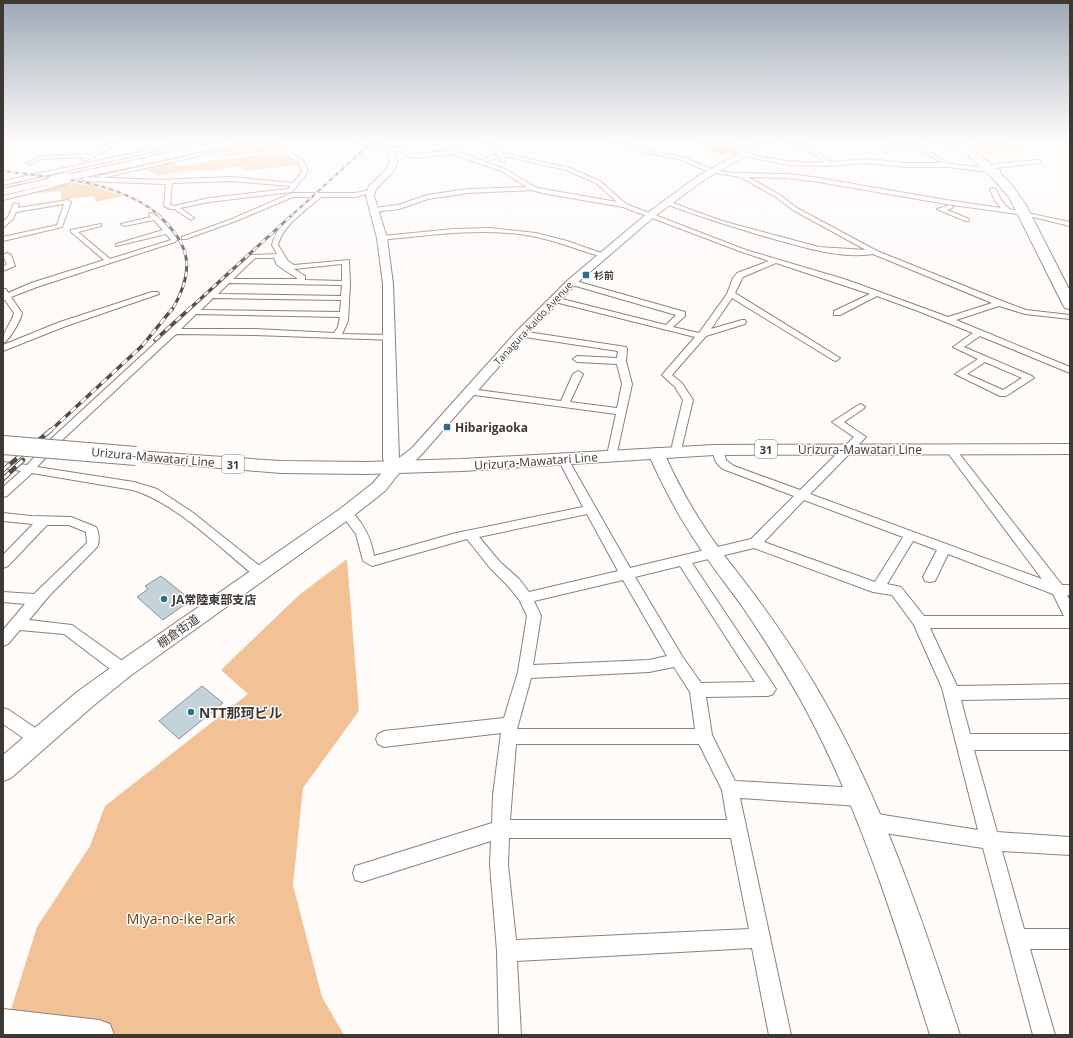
<svg xmlns="http://www.w3.org/2000/svg" width="1073" height="1038" viewBox="0 0 1073 1038" font-family="'Open Sans','Noto Sans JP',sans-serif">
<style>
.green{fill:#f3c196}
.water{fill:#cc9769}
.building{fill:#c3d3da;stroke:#85949a}
.lines{fill:none;stroke-linecap:round;stroke-linejoin:round}
.street-tunnel{stroke:#d7d4d2;stroke-width:5.5;stroke-dasharray:5.5 3;stroke-linecap:butt}
.street-casing{stroke:#8d8178;stroke-width:2}
.secondary-casing{stroke:#8d8178;stroke-width:2}
.primary-casing{stroke:#8d8178;stroke-width:2}
.highway-casing{stroke:#8d8178;stroke-width:2}
.street{fill:#fff;fill-rule:evenodd}
.secondary{fill:#fff;fill-rule:evenodd}
.primary{fill:#fff;fill-rule:evenodd}
.highway{fill:#fff;fill-rule:evenodd}
.rail-far3-casing{stroke:#514d49;stroke-width:2}
.rail-far2-casing{stroke:#514d49;stroke-width:3}
.rail-far1-casing{stroke:#514d49;stroke-width:3.5}
.rail-casing{stroke:#514d49;stroke-width:4.5}
.rail-far3{stroke:#fff;stroke-width:1.5;stroke-dasharray:4;stroke-linecap:butt}
.rail-far2{stroke:#fff;stroke-width:2;stroke-dasharray:5.5;stroke-linecap:butt}
.rail-far1{stroke:#fff;stroke-width:2.5;stroke-dasharray:7;stroke-linecap:butt}
.rail{stroke:#fff;stroke-width:3;stroke-dasharray:9;stroke-linecap:butt}
.primary-bridge-casing{stroke:#8d8178;stroke-width:20;stroke-linecap:butt}
.highway-bridge-casing{stroke:#8d8178;stroke-width:11;stroke-linecap:butt}
.primary-bridge{stroke:#fff;stroke-width:18}
.highway-bridge{stroke:#fff;stroke-width:10}
.poi-dot{fill:#326d85;stroke:#fff;stroke-width:1.5}
.labels{text-anchor:middle;dominant-baseline:central;stroke-width:3;stroke-linejoin:round;paint-order:stroke}
.far-poi-label{font-size:10px;font-weight:bold;fill:#3d3834;stroke:#fff;text-anchor:start}
.far-street-label{font-size:10px;fill:#3d3834;stroke:#fff}
.shield{fill:#fff;stroke:#777471;stroke-width:1}
.shield-label{font-size:11px;font-weight:bold;fill:#3d3834}
.poi-label{font-size:12px;font-weight:bold;fill:#3d3834;stroke:#fff;text-anchor:start}
.street-label{font-size:12px;fill:#3d3834;stroke:#fff}
.near-poi-label{font-size:14px;font-weight:bold;fill:#3d3834;stroke:#fff;text-anchor:start}
.near-park-label{font-size:14px;fill:#6e3c00;stroke:#fff}
</style>
<rect width="100%" height="100%" fill="#fefbf9"/>
<!-- green -->
<g class="green">
<path d="M970 142H1008L1019 145 1022 153H983Z"/>
<path d="M274 145 279 149 228 157 222 151Z"/>
<path d="M285 153 299 165 245 171 241 167H231L218 171 196 170 158 176 144 168 172 162 179 166 224 159Z"/>
<path d="M63 181 93 186 123 196 96 202 94 196 61 200V191L28 194 26 188Z"/>
<path d="M347 559 359 711 303 788 293 885 322 997 344 1035H3L37 927 90 846 105 806 248 694 221 670 299 595Z"/>
</g>
<!-- water -->
<path class="water" d="M697 142H720L735 152 736 154C717 155 712 153 697 142Z"/>
<!-- building -->
<g class="building">
<path d="M161 576 191 600 163 620 137 597 148 589 145 586Z"/>
<path d="M202 686 223 703 179 739 159 721Z"/>
</g>
<g class="lines">
<!-- street-tunnel -->
<path class="street-tunnel" d="M18 183 19 191"/>
<defs>
<g id="street">
<path d="M112 142H117L111 148 85 161 82 159 85 157 40 159 32 164 27 163 39 156 92 154Z"/>
<path d="M186 142H196L3 185V181Z"/>
<path d="M249 142H259L102 178 99 176Z"/>
<path d="M268 142C277 142 295 154 302 160 305 163 307 168 308 172L292 192 209 202 180 208 193 217 194 218 191 220 174 209H170L164 206 166 184 85 181 82 179 85 177 162 180 231 177 293 183 302 172 299 163ZM231 181 291 186 288 189 209 198 174 206 170 205 172 183Z"/>
<path d="M354 142H363L366 144 364 145Z"/>
<path d="M483 142H489L503 153 570 168 600 181 626 204 746 250 847 280 948 317 992 303 873 254C841 259 807 248 777 240 739 229 703 218 666 204V202H670L722 221 819 247 866 250 793 210 776 197 740 177 709 172 682 160 644 152 614 142H622L647 150 686 158 713 170 731 173 786 174 813 177 946 200 1001 208 995 201 990 189 995 188 1001 200 1009 209 1070 222V226L1025 215 946 204 813 181 786 178 748 177 780 195 797 208 877 251 1002 301 1026 310 1070 315V319L1025 314 999 306 956 320 1070 367V373L980 336 964 347 1032 376 1034 378 1006 396H1000L955 374 978 359 953 347 973 333 918 311 877 296 840 315H834V311L870 294 776 263 743 277 735 293 840 358 836 361 833 360 732 298 711 329 742 320H745L746 322 745 324 706 336 672 375 682 383 693 400 682 446 683 452 678 455 674 454 672 446 683 400 675 387 662 375 695 337 551 301 550 299 554 297 666 325 676 315 569 284 568 282 572 280 685 312V316L673 327 699 333 727 294 733 278 737 273 769 261 742 252 623 207 542 193 532 190 468 193 428 199 399 209 374 212 371 210 374 208 398 205 427 195 468 189 527 187 501 171 453 154 417 158 407 156 399 151 387 149 400 147 410 154H417L453 150 480 160 498 154ZM504 156 566 170 596 183 617 202 543 189 535 187 505 169 485 162 499 157 501 162H505ZM985 362 1022 378 1003 390 967 374Z"/>
<path d="M721 142C732 142 739 151 749 154 774 160 800 164 825 162L811 153 789 142H795L815 151 831 162 868 159 907 163H943L912 146 889 147 890 150 887 152 881 149 886 145 912 142 950 164 998 169 1001 171 998 173 949 167H907L868 163 831 166 790 165 744 156Z"/>
<path d="M934 142 962 145 964 146C956 150 941 146 934 142Z"/>
<path d="M1038 160 1040 161V163L994 168 991 166 994 164Z"/>
<path d="M65 181 68 183 67 184 3 200V196Z"/>
<path d="M370 190 372 191V193L355 197H321C306 210 283 225 278 245L288 261 294 265 349 260 350 283 348 321 342 334 390 335 394 338 393 340 255 335 176 334 60 442 37 467 134 482 157 489 192 512 266 571 268 574 266 577 261 579 256 577C221 549 176 503 133 490L32 473 7 496 3 497V487L21 471 3 468V462L27 465 52 438 251 255 277 254 272 245C276 224 299 210 314 197H293L236 221 186 239H182V237L232 219 292 193H355ZM255 258H274L277 265 298 279H233ZM342 264V281L305 280V276L294 269ZM229 283 342 285 341 296 218 294ZM213 298 341 300 340 312 201 310ZM196 314 340 317 338 327 334 333 255 329H181Z"/>
<path d="M68 200 71 202 62 227 3 241V237L57 225 64 204 16 212 13 219 3 228V222L8 217 14 203 19 204 18 208Z"/>
<path d="M950 205 953 207 952 208 947 210 969 219V221H965L937 209Z"/>
<path d="M150 213C157 212 171 231 177 238L178 239 175 242 37 287 11 297 22 313C21 320 9 341 3 343 3 329 11 325 14 313L5 300H3V289H6L8 293 31 283 104 260 71 232V230L101 224V226L78 232 110 259 171 240 166 234 116 246V244L163 230 154 220 124 226 121 224 151 217 149 214Z"/>
<path d="M490 228 536 233 567 241 607 255 603 257C577 250 553 239 526 235 478 228 430 235 382 240L379 238 382 236 454 229Z"/>
<path d="M7 253 11 255 15 266 3 271V266L7 265 3 255Z"/>
<path d="M152 292H158L159 294 66 326 3 351V345L60 322Z"/>
<path d="M521 331 626 347 627 349 626 361 632 384 616 457H608L607 455 616 414 467 394 465 392 467 390 470 389 561 401 573 374 578 371 583 374 570 402 617 408 622 384 617 364 577 362 573 359 577 356 617 358 618 351 518 336 517 334Z"/>
<path d="M860 404 863 405 865 407 863 409 844 422 866 437 810 494 1042 579 945 449 946 447H954L1062 585H1070V595H1067L1070 601V628H930L957 686 1070 684V698L961 700 970 734H1070V750H974L997 832 1070 837V855L1002 851 1024 929H1070V949H1030L1055 1035H1033L983 848 871 831 865 828 862 822 865 816 871 813 978 830 942 688 914 625 892 595 873 592 754 548 692 563 776 689 773 694 768 696 706 697 712 735 735 781 860 788 866 791 869 797 866 803 860 806 740 798 791 1035H769L752 948 517 961 521 1035H499L497 951 490 865 491 841 362 882 355 880 353 873 355 866 362 864 492 823 493 795 501 733 384 747 378 744 376 739 378 734 384 731 504 718 518 672 527 616 520 601 509 587 490 568 467 539 372 566 363 561 356 534 340 513 342 510H350C363 523 371 537 374 556L456 533 583 507 558 459 563 456 568 459 630 568 751 539 794 496 723 469C716 464 711 456 715 448H723L726 460 734 466 800 490 854 437 832 422ZM804 500 903 537 875 582 764 542ZM587 514 618 571 529 592 519 579 500 562 479 537ZM913 541 937 550 923 577 925 581 930 582 935 581 948 554 1053 594 1064 616H924L901 587 887 584ZM680 566 755 682 701 683 682 656 635 577ZM623 580 667 656 649 660 533 665 541 616 534 601ZM674 667 690 692 695 729H517L531 678 649 672ZM516 744H699L722 790 727 820H510ZM509 838H731L749 929 516 940 508 865Z"/>
<path d="M3 513 31 516 71 517 96 527C99 532 100 542 97 547L49 596 29 620 72 625 128 665 130 670 128 675 123 676 118 675 64 634 20 630 8 644 3 646V630L25 604 3 602V592L34 594 87 543 86 532 69 525H47L8 566 3 568V555L33 524 3 521Z"/>
<path d="M3 708 9 710 44 734 46 739 44 744 38 747 32 744 3 724Z"/>
</g>
<g id="secondary">
<path d="M366 142 393 147 398 162 393 172 376 189 374 196 387 238 393 284 399 458 412 448 517 331 568 280 649 212 698 176 760 142H769L704 180 655 216 576 284 525 337 422 454 416 460 400 472 385 491 352 517 130 676 93 706 11 778 3 781V755L77 692 116 664 340 509 373 483 386 468 383 458V284L377 238 366 196 369 186 387 169 390 162 387 151 361 144Z"/>
<path d="M656 448 661 450 664 453C676 480 690 506 707 531 722 554 740 575 756 597 777 625 797 655 815 685 880 794 921 915 960 1035H930C894 920 858 803 799 697 781 666 762 635 742 606 727 585 710 564 696 542 677 514 662 484 648 453L651 450Z"/>
<path d="M3 1009 99 1020 110 1024 114 1035H3Z"/>
</g>
<path id="primary" d="M1070 444V454L714 455 462 471 366 474 281 473 136 461 130 460 127 456 130 452 136 451 281 461 366 462 462 459 714 445Z"/>
<g id="highway">
<path d="M218 142H236L232 145 66 181 61 178 66 175Z"/>
<path d="M953 142H963L987 161 1011 184 1026 205 1070 291V309L1065 308 1063 305 1009 197 988 173Z"/>
<path d="M52 178 56 179 57 181 56 183 3 195V189Z"/>
</g>
</defs>
<!-- street casing -->
<use href="#street" class="street-casing"/>
<!-- secondary casing -->
<use href="#secondary" class="secondary-casing"/>
<!-- primary casing -->
<use href="#primary" class="primary-casing"/>
<!-- highway casing -->
<use href="#highway" class="highway-casing"/>
<!-- street -->
<use href="#street" class="street"/>
<!-- secondary -->
<use href="#secondary" class="secondary"/>
<!-- primary -->
<use href="#primary" class="primary"/>
<!-- highway -->
<use href="#highway" class="highway"/>
<defs>
<g id="rail-far3">
<path d="M3 171C55 178 119 180 160 216"/>
<path d="M291 216 372 142"/>
</g>
<g id="rail-far2">
<path d="M158 215C193 246 194 272 172 310"/>
<path d="M188 310 292 215"/>
</g>
<g id="rail-far1">
<path d="M155 340 189 309"/>
<path d="M50 431 142 346 172 309"/>
</g>
<g id="rail">
<path d="M3 470 51 430"/>
<path d="M3 479 23 460"/>
</g>
</defs>
<!-- rail-far3 casing -->
<use href="#rail-far3" class="rail-far3-casing"/>
<!-- rail-far2 casing -->
<use href="#rail-far2" class="rail-far2-casing"/>
<!-- rail-far1 casing -->
<use href="#rail-far1" class="rail-far1-casing"/>
<!-- rail casing -->
<use href="#rail" class="rail-casing"/>
<!-- rail-far3 -->
<use href="#rail-far3" class="rail-far3"/>
<!-- rail-far2 -->
<use href="#rail-far2" class="rail-far2"/>
<!-- rail-far1 -->
<use href="#rail-far1" class="rail-far1"/>
<!-- rail -->
<use href="#rail" class="rail"/>
<defs>
<path id="primary-bridge" d="M3 445 136 456"/>
<path id="highway-bridge" d="M52 181 66 178"/>
</defs>
<!-- primary-bridge casing -->
<use href="#primary-bridge" class="primary-bridge-casing"/>
<!-- highway-bridge casing -->
<use href="#highway-bridge" class="highway-bridge-casing"/>
<!-- primary-bridge -->
<use href="#primary-bridge" class="primary-bridge"/>
<!-- highway-bridge -->
<use href="#highway-bridge" class="highway-bridge"/>
</g>
<!-- sky -->
<linearGradient id="sky" x2="0" y2="1"><stop stop-color="#9da8b5"/><stop offset="0.49" stop-color="#fffdfc"/><stop offset="1" stop-color="#fffdfc" stop-opacity="0"/></linearGradient>
<rect width="1073" height="288" fill="url(#sky)"/>
<!-- markers -->
<g class="poi-dot">
<rect x="582" y="271" width="8" height="8" rx="2"/>
<rect x="443" y="423" width="8" height="8" rx="2"/>
<circle cx="164" cy="599" r="4"/>
<circle cx="191" cy="712" r="4"/>
</g>
<g class="labels">
<!-- far-poi labels -->
<g class="far-poi-label">
<text x="594" y="275">杉前</text>
</g>
<!-- far-street labels -->
<g class="far-street-label">
<text transform="translate(533 323) rotate(-47)">Tanagura-kaido Avenue</text>
</g>
<!-- shield labels -->
<g class="shield">
<rect x="755" y="440" width="22" height="18" rx="3"/>
<rect x="222" y="455" width="22" height="18" rx="3"/>
</g>
<g class="shield-label">
<text x="766" y="449">31</text>
<text x="233" y="464">31</text>
</g>
<!-- poi labels -->
<g class="poi-label">
<text x="455" y="427">Hibarigaoka</text>
<text x="172" y="599">JA常陸東部支店</text>
</g>
<!-- street labels -->
<g class="street-label">
<text x="860" y="449">Urizura-Mawatari Line</text>
<text transform="translate(153 457) rotate(5)">Urizura-Mawatari Line</text>
<text transform="translate(536 461) rotate(-4)">Urizura-Mawatari Line</text>
<text transform="translate(178 631) rotate(-35)">棚倉街道</text>
</g>
<!-- near-poi labels -->
<g class="near-poi-label">
<text x="199" y="712">NTT那珂ビル</text>
</g>
<!-- near-park labels -->
<g class="near-park-label">
<text x="181" y="918">Miya-no-ike Park</text>
</g>
</g>
<!-- border -->
<rect width="1073" height="1038" fill="none" stroke="#3d3834" stroke-width="8"/>
</svg>
